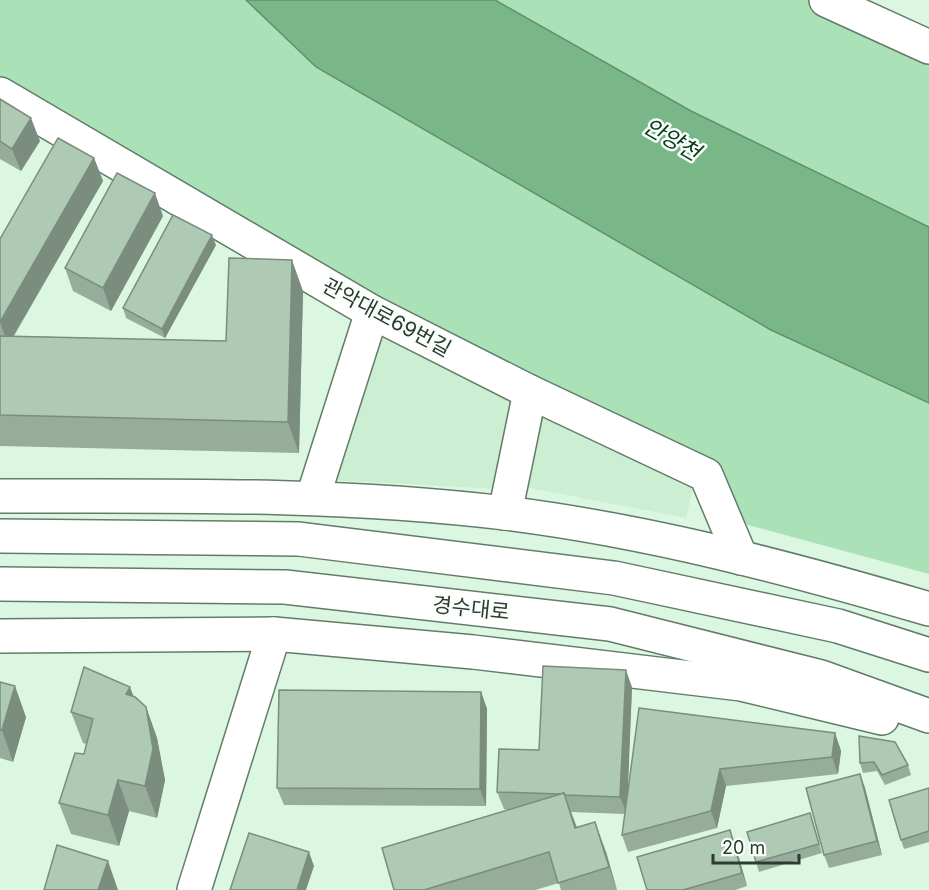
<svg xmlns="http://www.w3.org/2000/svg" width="929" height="890" viewBox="0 0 929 890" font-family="Inter,'Noto Sans KR',sans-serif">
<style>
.built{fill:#ccefd3}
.green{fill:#abe1b7}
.water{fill:#79b688;stroke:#63916e;stroke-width:1.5}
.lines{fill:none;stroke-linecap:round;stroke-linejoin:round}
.minor-casing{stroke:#627c68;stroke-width:36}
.major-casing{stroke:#627c68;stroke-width:36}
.minor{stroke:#fff;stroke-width:33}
.major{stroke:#fff;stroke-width:33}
.wall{fill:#96ad9b}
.shaded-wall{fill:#7a8d7e}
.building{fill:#aec9b4;stroke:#7a8d7e;stroke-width:1.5}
.labels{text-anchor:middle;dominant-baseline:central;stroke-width:5;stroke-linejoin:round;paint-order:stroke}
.street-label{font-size:21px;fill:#2f3a32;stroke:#f8fef9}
.water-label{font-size:22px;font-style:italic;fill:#0a3a1c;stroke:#f8fef9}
</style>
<rect width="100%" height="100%" fill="#dbf7e1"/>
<!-- built -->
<g class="built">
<path d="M374 326 520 396 499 489 328 480Z"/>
<path d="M536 402 694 483 686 518 519 486Z"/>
</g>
<!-- green -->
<g class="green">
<path d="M0 0H246L316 67 771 330 929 403V574L748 525 697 477 359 299 115 152 0 76Z"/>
<path d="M495 0H814L929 56V227L691 111Z"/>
</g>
<!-- water -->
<path class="water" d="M246 0H495L691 111 929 227V403L771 330 316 67Z"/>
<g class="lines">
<defs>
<g id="minor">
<path d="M826 0 929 47"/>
<path d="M0 94 372 312 530 392 706 475 741 558"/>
<path d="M313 497 372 312"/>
<path d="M505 513 530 392"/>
<path d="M194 890 274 634"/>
</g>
<g id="major">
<path d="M0 496C169 496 338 493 505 513 649 531 790 568 929 609"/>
<path d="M0 536 299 539 614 578 838 626 929 655"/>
<path d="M0 584 285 587 610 624 821 677 929 716"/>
<path d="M0 636 274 634 473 652 741 684 882 718"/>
</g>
</defs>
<!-- minor casing -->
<use href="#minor" class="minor-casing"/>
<!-- major casing -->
<use href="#major" class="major-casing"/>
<!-- minor -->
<use href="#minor" class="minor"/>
<!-- major -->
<use href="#major" class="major"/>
</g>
<!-- wall -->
<g class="wall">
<path d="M0 99 40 141 21 171 0 159Z"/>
<path d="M94 158 103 181 14 336 226 341 303 291 299 453 0 446V239Z"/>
<path d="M163 216 111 311 73 291 65 268Z"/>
<path d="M216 245 165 338 126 318 123 308Z"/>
<path d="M0 682 26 717 13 762 0 758Z"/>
<path d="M632 687 627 797 835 733 841 751 838 774 726 786 717 828 628 852 622 835 625 814 571 812 577 827 606 852 617 890H561L559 883 535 890H394L509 810 504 809 497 792 539 750Z"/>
<path d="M481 692 487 709 486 806 284 805 277 788Z"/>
<path d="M134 696 146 707 157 738 165 780 157 818 129 811 119 846 71 834 59 803 84 754 86 744 83 743 71 712Z"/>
<path d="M859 736 908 765 911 775 885 785 877 771 863 773 860 763Z"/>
<path d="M860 774 865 788 882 855 829 868 824 855Z"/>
<path d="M929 788V842L904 849 901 840Z"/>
<path d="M813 822 822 853 759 872 756 862Z"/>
<path d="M735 844 747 886 735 890H647Z"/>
</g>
<!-- shaded-wall -->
<g class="shaded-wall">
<path d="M31 118 40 141 21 171 12 149Z"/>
<path d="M94 158 103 181 8 345 0 322Z"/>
<path d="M155 193 163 216 111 311 103 288Z"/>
<path d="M212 235 216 245 165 338 162 329Z"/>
<path d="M292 260 303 291 299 453 288 422Z"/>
<path d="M626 670 632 687 627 814 620 797Z"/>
<path d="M15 686 26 717 13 762 2 730Z"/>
<path d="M130 687 142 718 126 694Z"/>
<path d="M481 692 487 709 486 806 480 789Z"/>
<path d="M146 707 157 738 165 780 157 818 145 786Z"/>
<path d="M835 733 841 751 838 774 832 757Z"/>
<path d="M720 769 726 786 717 828 711 811Z"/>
<path d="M860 774 865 788 882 855 877 841Z"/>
<path d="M118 780 129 811 119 846 108 815Z"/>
<path d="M564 793 575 823 586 858 575 828Z"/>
<path d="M595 822 606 852 617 890 609 867Z"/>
<path d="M730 830 735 844 747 886 742 873Z"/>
<path d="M309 852 314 866 306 890H297Z"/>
<path d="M108 861 118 890H98Z"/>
</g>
<!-- building -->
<g class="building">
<path d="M0 99 31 118 12 149 0 141Z"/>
<path d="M58 138 94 158 0 322V239Z"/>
<path d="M117 173 155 193 103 288 65 268Z"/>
<path d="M173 215 212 235 162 329 123 308Z"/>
<path d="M229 258 292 260 288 422 0 415V336L226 341Z"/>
<path d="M543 666 626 670 620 797 565 795 564 793 559 794 497 792 499 749 539 750Z"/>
<path d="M84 667 130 687 126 694 135 697 146 707 153 749 145 786 118 780 108 815 59 803 75 753 84 754 93 719 71 712Z"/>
<path d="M0 682 15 686 2 730H0Z"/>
<path d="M279 690 481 692 480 789 277 788Z"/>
<path d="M639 708 835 733 832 757 720 769 711 811 622 835Z"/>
<path d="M859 736 895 742 908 765 882 775 874 762 860 763Z"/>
<path d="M860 774 877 841 824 855 806 788Z"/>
<path d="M929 788V831L901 840 889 800Z"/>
<path d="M564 793 575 828 595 822 609 867 558 883 549 852 424 890H394L382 848Z"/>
<path d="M810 813 819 844 756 862 747 832Z"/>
<path d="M730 830 742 873 683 890H647L637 857Z"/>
<path d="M249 833 309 852 297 890H230Z"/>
<path d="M57 845 108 861 98 890H44Z"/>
</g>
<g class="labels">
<!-- street labels -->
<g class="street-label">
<text transform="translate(387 317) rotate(28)">관악대로69번길</text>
<text transform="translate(471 608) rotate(6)">경수대로</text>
</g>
<!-- water labels -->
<g class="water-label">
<text transform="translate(672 139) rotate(30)">안양천</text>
</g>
</g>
<!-- scale -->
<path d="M713 854v9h86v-9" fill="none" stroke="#2f3a32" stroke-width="3"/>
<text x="722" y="854" font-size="18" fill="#2f3a32" stroke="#f8fef9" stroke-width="4.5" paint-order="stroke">20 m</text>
</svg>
